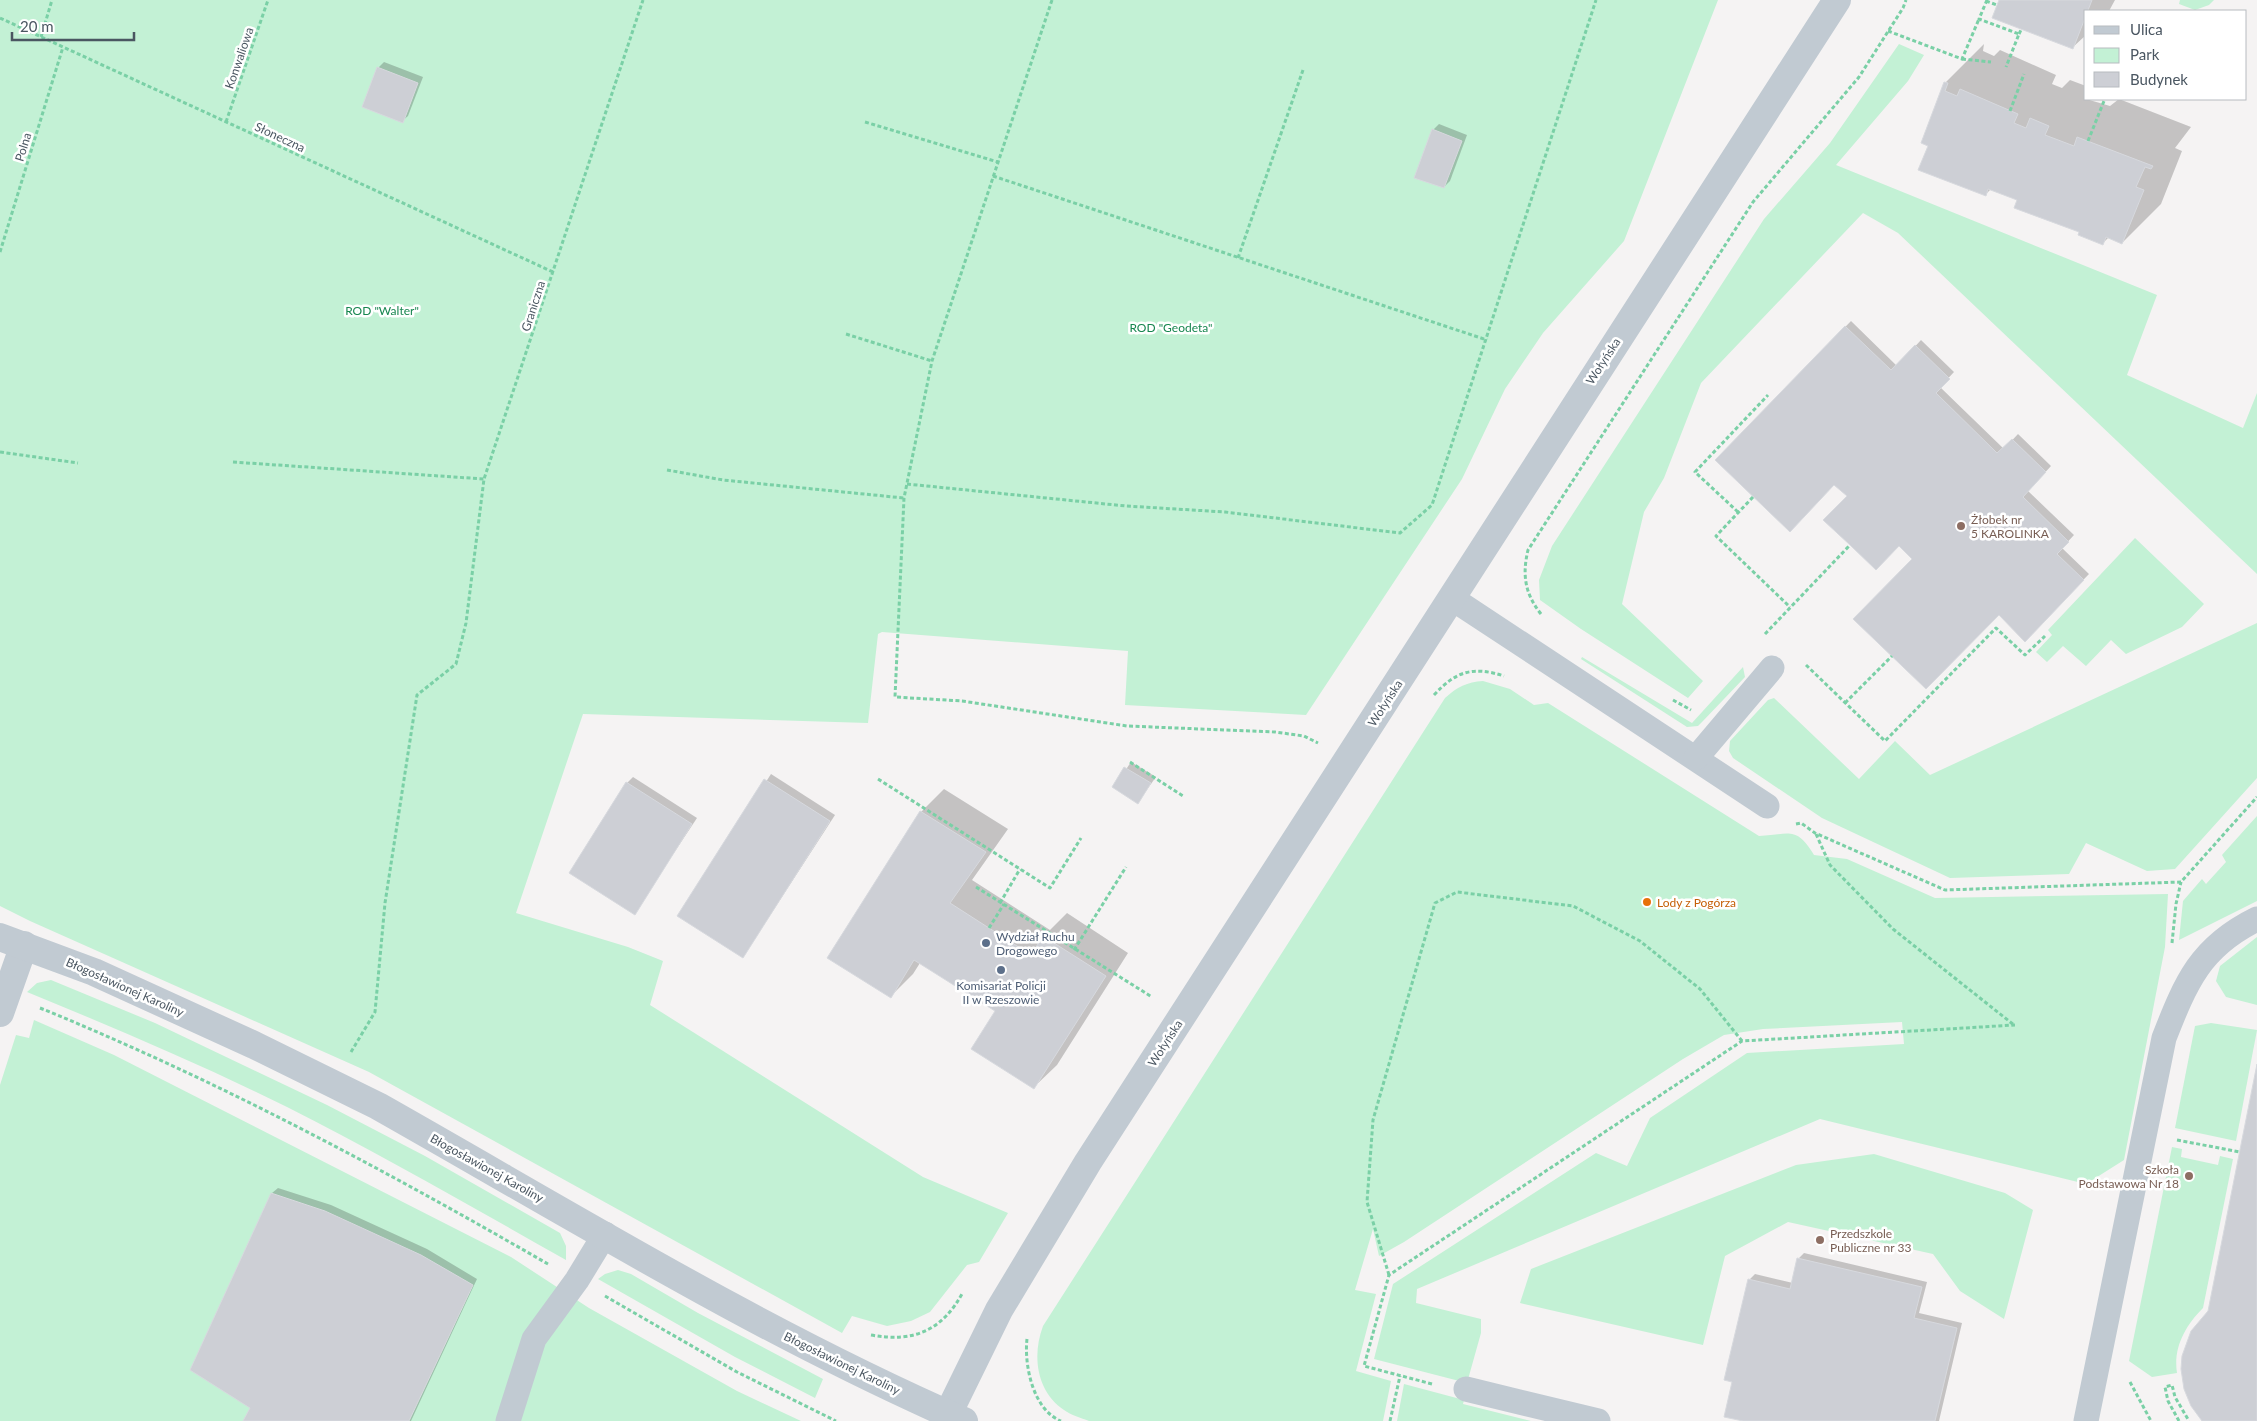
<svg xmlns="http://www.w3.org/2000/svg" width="2257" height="1421" viewBox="0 0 2257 1421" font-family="Lato,sans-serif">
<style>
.green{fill:#c3f1d5}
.shadow{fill:#0003}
.building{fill:#cdcfd5;stroke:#d7d9de}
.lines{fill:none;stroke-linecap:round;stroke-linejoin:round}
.path{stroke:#7ad0a6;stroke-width:3;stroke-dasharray:4 2.5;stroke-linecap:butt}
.service{stroke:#c1cad2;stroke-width:25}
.minor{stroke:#c1cad2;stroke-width:28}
.tertiary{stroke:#c1cad2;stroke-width:28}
.education-dot{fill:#8d6e63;stroke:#fff;stroke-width:2}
.food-dot{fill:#e8710a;stroke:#fff;stroke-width:2}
.service-dot{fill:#5c6f8a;stroke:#fff;stroke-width:2}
.labels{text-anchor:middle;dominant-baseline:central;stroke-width:5;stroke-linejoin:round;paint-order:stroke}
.street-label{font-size:12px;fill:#4a5661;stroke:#fff}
.park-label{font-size:12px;fill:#17864f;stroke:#fff}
.education-label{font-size:12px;fill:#785e54;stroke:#fff;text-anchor:start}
.food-label{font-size:12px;fill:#c56008;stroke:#fff;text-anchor:start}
.service-label{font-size:12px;fill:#4e5e75;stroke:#fff;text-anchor:start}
</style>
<rect width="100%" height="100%" fill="#f5f3f3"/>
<!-- green -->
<g class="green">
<path d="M0 0H1718L1624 241 1543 333 1505 389 1462 479 1306 715 1125 705 1128 651 882 632 878 634 868 723 583 714 516 913 628 947 663 961 650 1005 923 1177 1008 1213 979 1262 967 1265 930 1312 911 1321 887 1326 852 1316 842 1333 369 1072 30 921 0 906Z"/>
<path d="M2180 0H2214L2209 5 2195 10 2179 4Z"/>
<path d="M1899 44 1924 55 1908 81 1836 165 2157 295 2127 375 2243 428 2257 393V574L1898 233 1863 213 1701 383 1664 478 1644 512 1622 604 1703 681 1688 698 1581 629 1540 600 1539 580 1552 546 1764 219 1830 143Z"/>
<path d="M2135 538 2204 604 2182 627 2126 654 2111 640 2086 666 2063 646 2047 662 2036 652 2052 635 2048 630Z"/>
<path d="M2257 623V778L2175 869 2147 871 2086 843 2069 874 1950 878 1822 818 1733 758 1729 751 1730 741 1768 700 1774 698 1859 779 1895 741 1930 775Z"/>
<path d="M1582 657 1692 723 1743 667 1745 677 1702 722 1698 726 1687 727 1581 659Z"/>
<path d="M1483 681 1510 689 1534 705 1548 703 1759 836C1789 835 1796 825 1814 855L1847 859 1935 898 2168 894 2165 947 2124 1160 2086 1184 1820 1119 1417 1289 1416 1303 1481 1319V1333L1467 1383 1374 1359 1393 1284 1596 1153 1627 1166 1650 1118 1747 1053 1904 1044 1902 1022 1763 1029 1724 1035 1683 1059 1404 1242 1379 1256 1373 1229 1355 1290 1376 1294 1356 1371 1391 1381 1383 1421H1089C1081 1418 1071 1415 1064 1410 1036 1391 1032 1355 1043 1326L1445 698C1457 687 1467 682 1483 681Z"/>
<path d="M2257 816V901L2179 940 2183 901 2202 879 2206 884 2226 862 2222 855Z"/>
<path d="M2257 937V1005L2226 997 2216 981 2220 966Z"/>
<path d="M51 980 155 1023 327 1105 425 1156 560 1233 566 1246V1260C474 1208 382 1155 287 1107 202 1065 115 1028 27 992L37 983Z"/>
<path d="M34 1020 114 1055 511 1257 589 1308 737 1391 801 1421H0V1085L16 1035 29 1038Z"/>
<path d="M2211 1023 2257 1030 2236 1141 2175 1128 2195 1026Z"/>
<path d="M2172 1147 2182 1149 2181 1157 2218 1165 2220 1156 2233 1159 2203 1308C2185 1326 2173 1348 2177 1373L2152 1377 2129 1361Z"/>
<path d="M1874 1154 2005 1193 2033 1210 2004 1319 1960 1291 1933 1254 1788 1222 1725 1256 1703 1345 1520 1303 1531 1269 1796 1165Z"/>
<path d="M618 1270 631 1274 698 1313 823 1379 815 1398 735 1357 598 1279 605 1274Z"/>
<path d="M1404 1384 1464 1400 1463 1404 1531 1421H1397Z"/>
</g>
<!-- shadow -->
<g class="shadow">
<path d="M2000 0H2115L2109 11H2086V35L2072 48Z"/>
<path d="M1984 44 1983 51 1994 56 2000 50 2056 75 2052 84 2062 88 2070 80 2086 86 2084 96 2086 99 2110 106 2119 99 2191 127 2175 148 2182 151 2161 204 2122 243 2109 237 2102 244 2018 200 1991 189 1985 195 1929 145 1945 83Z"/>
<path d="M384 62 423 77 408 116 402 121 378 68Z"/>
<path d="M1439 124 1467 135 1450 181 1444 187 1433 130Z"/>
<path d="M1851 321 1897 366 1921 340 1954 372 1940 387 2004 449 2018 434 2051 466 2028 491 2074 535 2062 548 2089 574 2025 640 1999 614 1913 559 1835 484 1716 460Z"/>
<path d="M1131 762 1156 777 1138 802 1114 787Z"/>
<path d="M771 774 835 815 743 957 679 916Z"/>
<path d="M633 777 697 818 634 913 627 783Z"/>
<path d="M944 789 1008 829 972 880 1050 930 1067 913 1128 953 1057 1065 1034 1087 997 1011 920 963 913 974 891 996 829 957 921 812Z"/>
<path d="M278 1188 331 1205 427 1249 477 1279 411 1421H245L251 1407 272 1193Z"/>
<path d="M1804 1253 1927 1282 1919 1313 1962 1323 1939 1421H1748L1734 1381 1749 1280 1755 1274 1793 1283 1799 1258Z"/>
</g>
<!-- building -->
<g class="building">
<path d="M1999 0H2092L2073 49 1992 18Z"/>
<path d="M377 67 418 83 403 123 362 107Z"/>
<path d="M1944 82 1948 83 1945 91 1957 96 1960 89 2018 114 2014 123 2026 128 2030 118 2049 126 2045 135 2074 146 2077 137 2153 166 2151 169 2145 167 2136 187 2144 190 2122 244 2106 237 2103 245 2078 235 2079 232 2014 208 2017 200 1988 189 1986 196 1918 170 1928 146 1921 143Z"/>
<path d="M1432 129 1462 141 1444 188 1414 178Z"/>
<path d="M1845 326 1891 370 1915 345 1950 379 1936 393 1997 453 2012 439 2046 472 2023 497 2069 542 2057 554 2084 580 2025 642 1999 615 1926 689 1853 619 1912 559 1899 546 1876 570 1850 545 1823 520 1847 496 1834 485 1790 532 1715 460Z"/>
<path d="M1124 767 1151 783 1138 804 1112 787Z"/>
<path d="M764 779 830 821 743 958 677 916Z"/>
<path d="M626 782 692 824 635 915 569 873Z"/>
<path d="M920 811 986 852 950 903 1031 955 1043 936 1106 976 1034 1089 971 1049 995 1011 914 960 891 998 827 958Z"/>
<path d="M2257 1064V1421H2202L2191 1406 2184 1389 2181 1369 2182 1356 2191 1331 2208 1311Z"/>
<path d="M271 1193 325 1211 421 1255 473 1285 409 1421H243L250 1408 190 1370Z"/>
<path d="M1797 1258 1922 1287 1914 1318 1957 1328 1935 1421H1743L1724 1417 1732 1382 1724 1380 1748 1279 1790 1289Z"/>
</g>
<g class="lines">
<!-- path -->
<g class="path">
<path d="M1052 0 932 361 904 498 895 697 962 701 1127 726 1275 732 1304 736 1318 743"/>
<path d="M1987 0 1979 19 2019 34 2006 67"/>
<path d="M1986 1 1997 5"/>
<path d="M0 18 553 272"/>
<path d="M1888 31 1962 59 1979 19"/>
<path d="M2019 34 2021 30"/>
<path d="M41 37 52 0"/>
<path d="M1962 59 1991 62"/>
<path d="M2010 111 2024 74"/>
<path d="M226 122 268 0"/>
<path d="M865 122 998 162"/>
<path d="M2088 141 2104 101"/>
<path d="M993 176 1487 340"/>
<path d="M0 252 63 47"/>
<path d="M1238 258 1303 70"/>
<path d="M846 334 932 361"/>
<path d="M0 452 78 463"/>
<path d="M233 462 484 479"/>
<path d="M667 470 723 480 904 498"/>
<path d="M907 484 1126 506 1225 512 1400 533 1432 505 1596 0"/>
<path d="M1753 497 1716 536 1790 607"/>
<path d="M1738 512 1695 472 1768 395"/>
<path d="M1541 614C1525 594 1522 575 1528 550L1753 202 1859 77 1903 8 1906 0"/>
<path d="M1765 634 1850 545"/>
<path d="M1806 665 1885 741 1996 628 2025 655 2045 636"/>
<path d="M1434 695C1456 671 1473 666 1504 676"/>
<path d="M1673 700 1691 710"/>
<path d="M1845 703 1892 656"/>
<path d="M1130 762 1183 796"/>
<path d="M878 779 1050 888 1081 838"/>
<path d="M1796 824 1801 823 1815 833 1945 890 2181 882 2257 797"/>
<path d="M1816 834 1830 865 1893 929 2014 1025"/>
<path d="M976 887 1152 997"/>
<path d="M1000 903 1020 869"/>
<path d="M989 928 1004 904"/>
<path d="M2172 943 2176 904 2181 882"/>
<path d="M1074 950 1126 867"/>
<path d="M40 1008C217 1080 383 1169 548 1264"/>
<path d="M351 1052 375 1012 385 903 417 695 456 664 466 623 484 479 643 0"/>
<path d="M2177 1140 2240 1152"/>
<path d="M1389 1275 1367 1202 1373 1120 1435 903 1457 892 1573 906 1640 941 1700 989 1742 1041"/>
<path d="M605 1296 737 1372 836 1421"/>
<path d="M871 1335C914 1343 943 1330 963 1292"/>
<path d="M1027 1339C1024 1365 1033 1410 1061 1421"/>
<path d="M2130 1382 2151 1421"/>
<path d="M1432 1384 1364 1366 1389 1275 1742 1041 2015 1025"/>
<path d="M1390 1421 1400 1376"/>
<path d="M2179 1421 2168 1401 2165 1387 2172 1385 2175 1397 2189 1421"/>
</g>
<!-- service -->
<g class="service">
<path d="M1453 599 1767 806"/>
<path d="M1696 758 1772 668"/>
<path d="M1466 1389 1598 1421"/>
<path d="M508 1421 534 1339 577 1280 605 1234"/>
<path d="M2086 1421 2164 1038C2186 982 2200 947 2257 919"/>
</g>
<!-- minor -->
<g class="minor">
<path d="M0 1013 24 945"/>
<path d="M948 1414 999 1310 1088 1162 1837 0"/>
</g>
<!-- tertiary -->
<path class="tertiary" d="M0 937 94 972 254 1045 378 1106C571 1215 760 1332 964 1421"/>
</g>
<!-- markers -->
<g class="education-dot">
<circle cx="1961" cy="526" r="5"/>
<circle cx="2189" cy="1176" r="5"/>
<circle cx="1820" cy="1240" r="5"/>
</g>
<circle class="food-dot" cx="1647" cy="902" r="5"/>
<g class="service-dot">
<circle cx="986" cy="943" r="5"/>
<circle cx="1001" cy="970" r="5"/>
</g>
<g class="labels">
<!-- street labels -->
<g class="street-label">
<text transform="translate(239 58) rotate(-71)">Konwaliowa</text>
<text transform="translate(280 137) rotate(25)">Słoneczna</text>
<text transform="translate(23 147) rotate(-73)">Polna</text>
<text transform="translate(533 306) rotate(-72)">Graniczna</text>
<text transform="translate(1603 361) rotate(-57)">Wołyńska</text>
<text transform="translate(1385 703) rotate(-57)">Wołyńska</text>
<text transform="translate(125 987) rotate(24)">Błogosławionej Karoliny</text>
<text transform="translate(1165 1043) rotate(-57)">Wołyńska</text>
<text transform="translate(487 1168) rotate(29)">Błogosławionej Karoliny</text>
<text transform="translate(842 1363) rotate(26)">Błogosławionej Karoliny</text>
</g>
<!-- park labels -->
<g class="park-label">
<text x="382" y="310">ROD "Walter"</text>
<text x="1171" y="327">ROD "Geodeta"</text>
</g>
<!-- education labels -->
<g class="education-label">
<text x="1971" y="519">Żłobek nr<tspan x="1971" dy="14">5 KAROLINKA</tspan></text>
<text x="2179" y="1169" text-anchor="end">Szkoła<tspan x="2179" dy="14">Podstawowa Nr 18</tspan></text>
<text x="1830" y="1233">Przedszkole<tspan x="1830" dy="14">Publiczne nr 33</tspan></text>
</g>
<!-- food labels -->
<g class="food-label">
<text x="1657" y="902">Lody z Pogórza</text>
</g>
<!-- service labels -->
<g class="service-label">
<text x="996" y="936">Wydział Ruchu<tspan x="996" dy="14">Drogowego</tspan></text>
<text x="1001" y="985" text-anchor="middle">Komisariat Policji<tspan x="1001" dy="14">II w Rzeszowie</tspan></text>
</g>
</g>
<!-- legend -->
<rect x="2084" y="10" width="162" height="90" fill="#ffffff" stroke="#b7bbc0"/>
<rect x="2094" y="26" width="25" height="8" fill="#c1cad2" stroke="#b7bbc0"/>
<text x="2130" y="35" font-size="15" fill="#4a5661">Ulica</text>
<rect x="2094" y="48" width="25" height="15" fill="#c3f1d5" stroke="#b7bbc0"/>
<text x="2130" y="60" font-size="15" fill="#4a5661">Park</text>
<rect x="2094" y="72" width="25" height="15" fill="#cdcfd5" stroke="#b7bbc0"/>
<text x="2130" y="85" font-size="15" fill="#4a5661">Budynek</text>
<!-- scale -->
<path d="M12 32v8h122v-8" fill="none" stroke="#4a5661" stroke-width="2.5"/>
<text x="20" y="32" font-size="15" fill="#4a5661" stroke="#ffffff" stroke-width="4" paint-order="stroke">20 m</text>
</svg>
